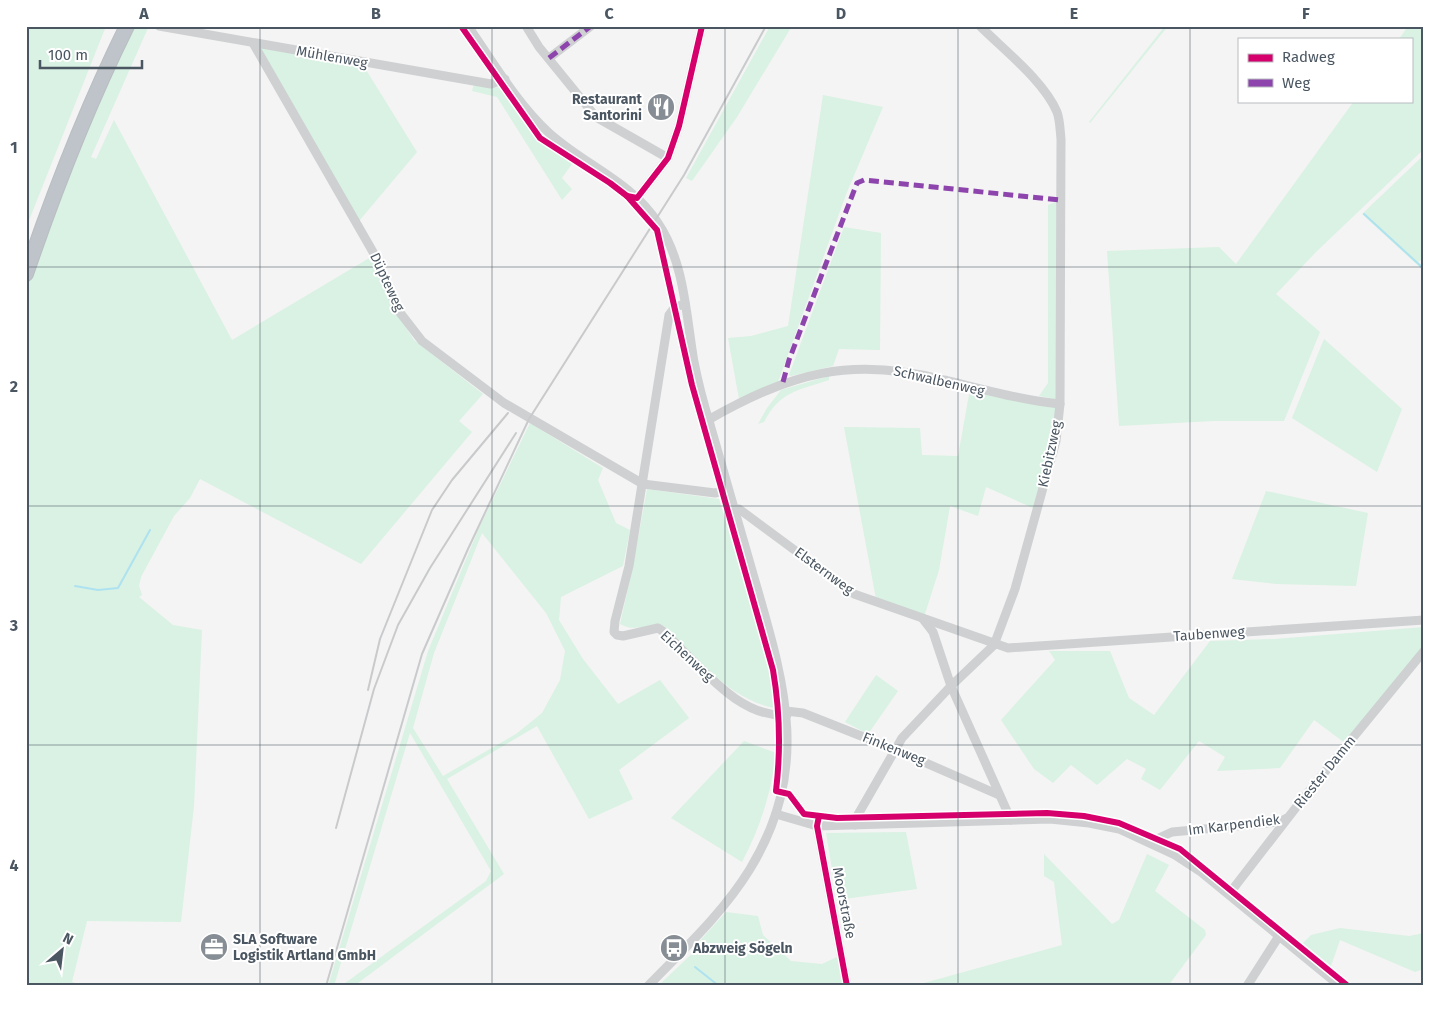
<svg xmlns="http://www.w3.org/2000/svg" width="1450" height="1012" viewBox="0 0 1450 1012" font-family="'Fira Sans',sans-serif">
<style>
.green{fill:#d9f2e3;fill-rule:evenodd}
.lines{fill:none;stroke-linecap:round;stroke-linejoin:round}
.stream{stroke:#aee2f0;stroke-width:2}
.highway-casing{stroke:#b9bec3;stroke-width:16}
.minor{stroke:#ced0d2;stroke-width:9}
.highway{stroke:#bec4c9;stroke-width:14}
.rail{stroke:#c9cacc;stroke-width:2}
.quiet{stroke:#8e44ad;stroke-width:5;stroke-dasharray:10 5;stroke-linecap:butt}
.cycleway-casing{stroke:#fff;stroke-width:9}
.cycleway{stroke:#d6006c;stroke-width:6}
.grid{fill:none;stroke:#4a5661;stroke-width:1;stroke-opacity:0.55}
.labels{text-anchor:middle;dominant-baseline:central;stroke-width:4;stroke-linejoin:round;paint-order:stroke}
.street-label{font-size:14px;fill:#4a5661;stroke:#fff}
.poi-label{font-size:14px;font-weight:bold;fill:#4a5661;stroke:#fff;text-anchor:start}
.neatline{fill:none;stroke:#4a5661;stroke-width:2}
.grid-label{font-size:16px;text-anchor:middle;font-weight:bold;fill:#4a5661}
</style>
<rect width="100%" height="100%" fill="#f4f4f4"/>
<!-- green -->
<g class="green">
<path d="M26 26H106L26 228Z"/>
<path d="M135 26 148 28 91 157 96 159 114 120 232 340 371 257 395 311 414 340 483 394 459 421 472 432 361 564 200 479 190 498 174 516 141 577 139 586 142 595 139 597 173 625 202 630 194 806 181 922 87 921 72 982 87 986H26V282L53 204 127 35Z"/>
<path d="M770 26H792L737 117 692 181 686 178Z"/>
<path d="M1165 26H1168L1090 123 1089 122Z"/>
<path d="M1408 26H1417L1424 32V149L1316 252 1276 294 1320 332 1284 421H1214L1119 426 1107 251 1219 247 1236 264 1354 101H1411V39H1399Z"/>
<path d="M259 47 363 65 417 152 359 221Z"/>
<path d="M474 84 502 88 537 140 549 149 552 146 574 161 562 178 572 189 562 200 497 97 472 91Z"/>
<path d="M823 95 883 107 847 192 778 382 739 399 728 338 751 336 788 326Z"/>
<path d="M1424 155V258L1418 262 1424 267V271L1362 214Z"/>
<path d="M1058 201 1059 400 1039 396 1048 383V205Z"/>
<path d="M844 227 881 233 880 350 839 349 833 366 791 376 789 375Z"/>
<path d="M1324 339 1402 409 1377 472 1292 418Z"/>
<path d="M829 376V380C799 390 780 391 764 422L758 424 767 408 781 390Z"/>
<path d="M970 389 1058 406 1053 436 1033 508 986 487 978 516 950 506 939 570 924 617 876 599 844 427 920 428 922 455 958 456Z"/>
<path d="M530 423 603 468 598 480 616 523 630 530 623 566 561 597 559 620 583 659 618 704 660 680 689 718 619 770 633 799 589 819 537 726 447 779 504 874 354 986H341L486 881 491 871 410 733 334 986H328L428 651 479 528ZM482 533 546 613 565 651 560 680 542 713 516 734 443 776 413 728 434 653Z"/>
<path d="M647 489 719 499 771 674 775 708C730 700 695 657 664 626 648 623 635 633 620 624L633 566Z"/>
<path d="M1266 491 1368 513 1356 586 1276 584 1232 579Z"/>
<path d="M1424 627V647L1345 743 1314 720 1280 768 1217 771 1225 757 1199 741 1160 790 1141 779 1146 769 1127 759 1097 785 1071 765 1053 783 1034 769 1001 720 1055 660 1049 651H1110L1129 698 1154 715 1210 641 1274 639Z"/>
<path d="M876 675 898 691 868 734 845 722Z"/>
<path d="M744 741 776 753C771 793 761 826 742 862L671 818Z"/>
<path d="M906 832 917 889 837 900 826 833Z"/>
<path d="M1044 854 1112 924 1119 920 1147 854 1169 865 1155 891 1205 930 1206 935 1168 986H913L1062 945 1054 882 1044 876Z"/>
<path d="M726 912 758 916 763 935 791 961 822 964 837 957 842 986H658L699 947 696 945Z"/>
<path d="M1340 928 1409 936 1424 933V969L1415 972 1340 940 1331 966 1303 943 1311 935Z"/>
</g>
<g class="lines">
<!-- stream -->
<g class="stream">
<path d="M1364 214 1424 269"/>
<path d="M75 586 98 590 118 588 150 530"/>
<path d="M695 967 719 986"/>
</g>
<defs>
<path id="highway" d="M26 274C55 189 87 107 127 26"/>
</defs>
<!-- highway casing -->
<use href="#highway" class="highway-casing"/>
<!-- minor -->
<g class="minor">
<path d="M159 26 491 84 505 79"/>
<path d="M468 26C493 62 516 102 548 132 584 165 631 181 658 223 685 263 686 316 694 362 698 382 703 402 709 421 724 474 740 528 755 581 785 685 811 768 750 869 723 913 684 949 648 986"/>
<path d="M526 26 539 47 596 117 668 158"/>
<path d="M253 43 373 252 398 310 422 341 504 403 643 484 715 493 728 490"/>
<path d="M549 58 591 26"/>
<path d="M637 198 668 158 679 126 702 26"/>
<path d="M685 304 675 307 669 315 629 566 615 621 614 632 617 635 623 636 658 628C667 633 674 642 681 649 709 676 743 718 787 715"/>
<path d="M708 420C791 373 850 356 944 380 983 389 1020 400 1060 404"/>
<path d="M734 509H739L854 594 1008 648 1424 620"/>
<path d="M923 619 933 632 951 686 1011 820"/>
<path d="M786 711 803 713 894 749 999 795"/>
<path d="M776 814 817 826 1050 819 1089 823 1119 829 1175 855 1201 872 1340 986"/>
<path d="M855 825 856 818 902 738 951 686 994 645 1015 589 1056 441 1060 404 1061 139C1060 130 1060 120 1057 112 1044 81 1004 50 980 26"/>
<path d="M817 826 847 986"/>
<path d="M1150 842 1172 832 1279 822 1287 818"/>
<path d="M1229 894 1301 801 1424 651"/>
<path d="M1247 986 1279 936"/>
</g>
<!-- highway -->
<use href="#highway" class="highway"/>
<!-- rail -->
<g class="rail">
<path d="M368 690 380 639 432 510 452 480 508 413"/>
<path d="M336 828 374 689 398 625 430 568 516 433"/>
<path d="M326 986 422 654 468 549 529 419 684 175 766 26"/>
</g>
<!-- quiet -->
<g class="quiet">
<path d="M549 58 591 26"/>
<path d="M783 382 789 360 857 183 864 180 1061 200"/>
</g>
<defs>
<g id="cycleway">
<path d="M461 26 540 138 610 183 627 196 657 230 692 385 773 670C780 711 781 749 776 791L789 794 804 814 837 818 1047 813 1084 816 1119 823 1180 849 1348 986"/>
<path d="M627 196 637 198 668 158 679 126 702 26"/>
<path d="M819 816 817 826 847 986"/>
</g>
</defs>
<!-- cycleway casing -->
<use href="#cycleway" class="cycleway-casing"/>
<!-- cycleway -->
<use href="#cycleway" class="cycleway"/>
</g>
<!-- grid -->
<path class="grid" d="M260 26V986M492 26V986M725 26V986M958 26V986M1190 26V986M26 267H1424M26 506H1424M26 745H1424"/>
<!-- icons -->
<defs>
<symbol id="restaurant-disc" viewBox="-11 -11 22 22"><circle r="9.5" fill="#868d94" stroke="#fff"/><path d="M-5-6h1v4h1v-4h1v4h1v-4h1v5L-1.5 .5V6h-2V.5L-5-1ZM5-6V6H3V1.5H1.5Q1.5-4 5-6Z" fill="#fff"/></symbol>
<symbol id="office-disc" viewBox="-11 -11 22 22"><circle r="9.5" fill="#868d94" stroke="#fff"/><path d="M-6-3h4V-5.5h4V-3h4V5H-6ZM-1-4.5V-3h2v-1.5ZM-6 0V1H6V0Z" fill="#fff"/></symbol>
<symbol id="bus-disc" viewBox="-11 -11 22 22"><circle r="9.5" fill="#868d94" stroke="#fff"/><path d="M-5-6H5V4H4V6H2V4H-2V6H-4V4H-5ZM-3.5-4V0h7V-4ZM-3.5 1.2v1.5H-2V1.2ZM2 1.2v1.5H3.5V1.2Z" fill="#fff"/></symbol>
</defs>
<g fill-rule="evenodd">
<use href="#restaurant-disc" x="645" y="91" width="32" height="32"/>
<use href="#office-disc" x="198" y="931" width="32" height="32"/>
<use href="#bus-disc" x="658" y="932" width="32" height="32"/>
</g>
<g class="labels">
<!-- street labels -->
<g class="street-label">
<text transform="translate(332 57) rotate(10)">Mühlenweg</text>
<text transform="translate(387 282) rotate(65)">Düpteweg</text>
<text transform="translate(939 381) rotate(13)">Schwalbenweg</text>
<text transform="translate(1050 454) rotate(-78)">Kiebitzweg</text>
<text transform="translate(824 571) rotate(36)">Elsternweg</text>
<text transform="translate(1209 634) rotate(-4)">Taubenweg</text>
<text transform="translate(687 656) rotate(43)">Eichenweg</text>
<text transform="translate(894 749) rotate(22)">Finkenweg</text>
<text transform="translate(1325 772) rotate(-51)">Riester Damm</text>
<text transform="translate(1234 825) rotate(-7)">Im Karpendiek</text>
<text transform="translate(844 903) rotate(79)">Moorstraße</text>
</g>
<!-- poi labels -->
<g class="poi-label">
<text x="642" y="99" text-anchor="end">Restaurant<tspan x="642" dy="16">Santorini</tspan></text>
<text x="233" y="939">SLA Software<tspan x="233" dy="16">Logistik Artland GmbH</tspan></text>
<text x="693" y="948">Abzweig Sögeln</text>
</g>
</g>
<!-- border -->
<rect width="1450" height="1012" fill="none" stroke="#ffffff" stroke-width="55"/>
<!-- legend -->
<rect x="1238" y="38" width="175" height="65" fill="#ffffff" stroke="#b7bbc0"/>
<rect x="1248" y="54" width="25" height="8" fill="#d6006c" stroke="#b7bbc0"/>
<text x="1282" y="62" font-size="15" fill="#4a5661">Radweg</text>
<rect x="1248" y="79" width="25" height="8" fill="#8e44ad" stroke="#b7bbc0"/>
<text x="1282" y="88" font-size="15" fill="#4a5661">Weg</text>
<!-- north arrow -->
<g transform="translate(62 950) rotate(28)" stroke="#ffffff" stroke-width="4" paint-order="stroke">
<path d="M0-4L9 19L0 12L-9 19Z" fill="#4a5661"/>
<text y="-8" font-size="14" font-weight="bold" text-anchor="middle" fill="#4a5661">N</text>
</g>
<!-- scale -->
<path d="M40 60v8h102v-8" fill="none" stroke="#4a5661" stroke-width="2.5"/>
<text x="48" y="60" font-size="15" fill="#4a5661" stroke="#ffffff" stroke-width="4" paint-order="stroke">100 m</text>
<rect x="28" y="28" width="1394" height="956" class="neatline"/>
<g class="grid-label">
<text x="144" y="19">A</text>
<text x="376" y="19">B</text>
<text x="609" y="19">C</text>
<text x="841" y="19">D</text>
<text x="1074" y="19">E</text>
<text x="1306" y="19">F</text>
<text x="14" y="153">1</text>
<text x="14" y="392">2</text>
<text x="14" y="631">3</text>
<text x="14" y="871">4</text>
</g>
</svg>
